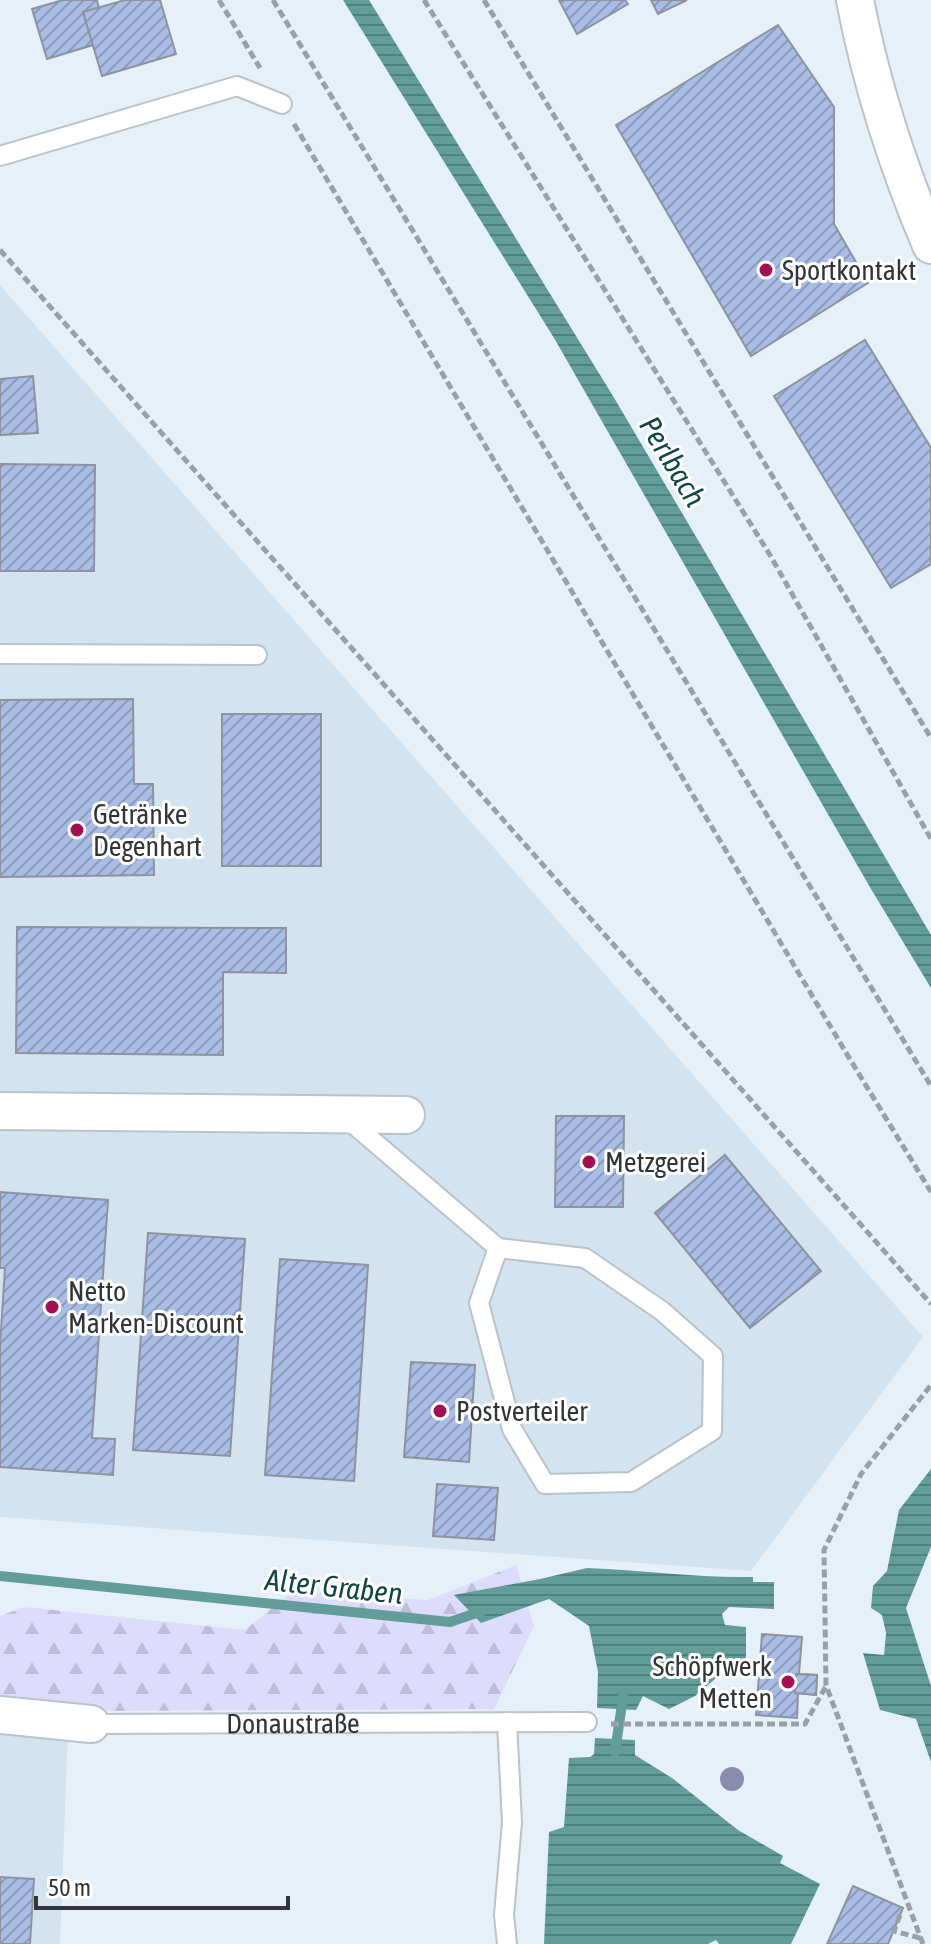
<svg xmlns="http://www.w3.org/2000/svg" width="931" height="1944" viewBox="0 0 931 1944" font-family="'Asap Condensed',sans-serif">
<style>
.built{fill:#d3e3f0}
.forest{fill:url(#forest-firs)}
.water{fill:url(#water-rules)}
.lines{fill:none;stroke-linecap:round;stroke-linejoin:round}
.stream{stroke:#629d9a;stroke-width:10}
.building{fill:url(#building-hatch);stroke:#8e939d;stroke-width:2}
.service-casing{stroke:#b9c3ca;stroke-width:22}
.minor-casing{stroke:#b9c3ca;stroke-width:40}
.path{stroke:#99a0a6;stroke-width:5;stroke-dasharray:8 4;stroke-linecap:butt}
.service{stroke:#fff;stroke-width:18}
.minor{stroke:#fff;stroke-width:36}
.tree{fill:#8b8bad}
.poi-dot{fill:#a20f53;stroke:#fff;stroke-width:3}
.labels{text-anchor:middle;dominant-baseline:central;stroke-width:6;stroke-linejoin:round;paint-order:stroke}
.poi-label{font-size:28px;fill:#313538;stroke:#fff;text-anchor:start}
.street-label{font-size:28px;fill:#313538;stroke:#fff}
.water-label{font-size:30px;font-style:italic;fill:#104645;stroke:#fff}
</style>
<defs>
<pattern id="forest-firs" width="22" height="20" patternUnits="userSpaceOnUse" patternTransform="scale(2)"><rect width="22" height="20" fill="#dedcfd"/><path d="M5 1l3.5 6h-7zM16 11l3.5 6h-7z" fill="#bfbdda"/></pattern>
<pattern id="water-rules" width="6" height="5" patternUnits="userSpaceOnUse" patternTransform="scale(2)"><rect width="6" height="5" fill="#629d9a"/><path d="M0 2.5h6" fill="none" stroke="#51817f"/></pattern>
<pattern id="building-hatch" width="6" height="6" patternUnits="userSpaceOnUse" patternTransform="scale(2)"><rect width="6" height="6" fill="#aabde6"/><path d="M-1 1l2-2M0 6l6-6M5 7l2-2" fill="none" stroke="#8b9abb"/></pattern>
</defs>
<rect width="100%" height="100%" fill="#e6f0f8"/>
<!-- built -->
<g class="built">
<path d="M0 285 923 1337 751 1571 0 1517Z"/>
<path d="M0 1709 71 1715 67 1755 60 1944H0Z"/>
</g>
<!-- forest -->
<path class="forest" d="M516 1565 534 1626 494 1709 100 1711 0 1701V1616L24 1607 245 1630 292 1592 428 1600Z"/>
<!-- water -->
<g class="water">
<path d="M343 0H369L613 396 931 935V988L871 889 554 338Z"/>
<path d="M931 1469V1547L906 1608 931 1686V1762L916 1719 880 1710 863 1653 884 1655 886 1633 882 1615 871 1608 873 1586 887 1571 899 1510Z"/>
<path d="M587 1568C642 1570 697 1578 753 1577V1582H774V1609L729 1607 722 1614 725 1625 746 1627V1673L721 1674 695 1696 669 1709 643 1696 636 1710 597 1708 598 1672 589 1626 549 1599 481 1623 454 1595 540 1579Z"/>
<path d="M595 1738 635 1740V1755L672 1778 738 1830 783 1856 780 1863 820 1884 791 1944H719L716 1940 708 1944H544L549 1832 564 1827 569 1758 590 1757 594 1754Z"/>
</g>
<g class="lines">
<!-- stream -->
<g class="stream">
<path d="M0 1576 450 1622 482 1611"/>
<path d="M615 1752 623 1697"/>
</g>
</g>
<!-- building -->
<g class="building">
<path d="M63 0H97L99 8 83 12 93 45 47 59 32 9Z"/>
<path d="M125 0H160L176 54 102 76 83 12Z"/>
<path d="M559 0H625L628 4 577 34Z"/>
<path d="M651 0H687L658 14Z"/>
<path d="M778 25 834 107V224L868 283 751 356 616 125Z"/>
<path d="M865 340 931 448V564L891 588 774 396Z"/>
<path d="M33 376 38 433 0 435V379Z"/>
<path d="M0 464 95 465 94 571H0Z"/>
<path d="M133 699 134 784H153L154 875 0 877V700Z"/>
<rect x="222" y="714" width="99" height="152"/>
<path d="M17 927 286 928V973L223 972V1055L16 1053Z"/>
<path d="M556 1116H624L623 1207H555Z"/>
<path d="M725 1155 821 1271 750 1328 655 1213Z"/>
<path d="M0 1192 108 1200 92 1438 115 1439 113 1475 0 1467V1346L5 1268H0Z"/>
<path d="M148 1233 245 1239 230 1456 133 1450Z"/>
<path d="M280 1259 368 1265 354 1481 265 1475Z"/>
<path d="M411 1362 475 1365 469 1462 404 1457Z"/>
<path d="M437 1484 498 1488 494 1540 433 1536Z"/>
<path d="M762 1634 802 1637 799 1674 817 1675 816 1695 798 1693 797 1718 756 1715Z"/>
<path d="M796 1674 817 1675 816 1695 795 1693Z"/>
<path d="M0 1877 34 1879 30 1944H0Z"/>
<path d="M853 1886 903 1908 888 1944H827Z"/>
</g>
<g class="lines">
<defs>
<g id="service">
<path d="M0 156 237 86 282 104"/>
<path d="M0 654 257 655"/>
<path d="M345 1117 498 1248 585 1258 662 1311 713 1356 712 1431 631 1482 545 1484 512 1429 479 1303 498 1248"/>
<path d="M507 1722 512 1822 504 1915 507 1944"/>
<path id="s1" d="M91 1724 587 1722"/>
</g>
<g id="minor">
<path d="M855 0C871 83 898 167 931 245"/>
<path d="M0 1111 406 1115"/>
<path d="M0 1715 91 1724"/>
</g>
</defs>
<!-- service casing -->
<use href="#service" class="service-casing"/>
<!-- minor casing -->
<use href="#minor" class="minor-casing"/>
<!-- path -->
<g class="path">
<path d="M219 0 260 68"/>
<path d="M273 0 931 1086"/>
<path d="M424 0 770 555 931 839"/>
<path d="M484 0 931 738"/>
<path d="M294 124 848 1056 931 1192"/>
<path d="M0 250 931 1304"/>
<path d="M611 1724H805L826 1686"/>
<path d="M900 1915 894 1931 920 1938"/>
<path d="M923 1944 826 1685 824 1550 861 1474 931 1385"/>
</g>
<!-- service -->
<use href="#service" class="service"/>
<!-- minor -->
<use href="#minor" class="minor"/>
</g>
<!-- trees -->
<circle class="tree" cx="732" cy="1779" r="12"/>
<!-- markers -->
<g class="poi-dot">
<circle cx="766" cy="270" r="8"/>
<circle cx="77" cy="830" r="8"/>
<circle cx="589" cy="1162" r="8"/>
<circle cx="52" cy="1307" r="8"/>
<circle cx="440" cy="1411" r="8"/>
<circle cx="788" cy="1682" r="8"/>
</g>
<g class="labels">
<!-- poi labels -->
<g class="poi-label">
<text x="782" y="270">Sportkontakt</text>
<text x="93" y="814">Getränke<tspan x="93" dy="32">Degenhart</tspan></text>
<text x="605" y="1162">Metzgerei</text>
<text x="68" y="1291">Netto<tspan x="68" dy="32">Marken-Discount</tspan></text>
<text x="456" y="1411">Postverteiler</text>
<text x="772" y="1666" text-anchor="end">Schöpfwerk<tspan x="772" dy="32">Metten</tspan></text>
</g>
<!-- street labels -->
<g class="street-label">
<text stroke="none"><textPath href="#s1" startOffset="202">Donaustraße</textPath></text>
</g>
<!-- water labels -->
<g class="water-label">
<text transform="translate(673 461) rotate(59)">Perlbach</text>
<text transform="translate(334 1586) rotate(6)">Alter Graben</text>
</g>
</g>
<!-- scale -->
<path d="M36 1896v12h252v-12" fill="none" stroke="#313538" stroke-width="4"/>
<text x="48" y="1896" font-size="24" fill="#313538" stroke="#ffffff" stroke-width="6" paint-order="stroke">50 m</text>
</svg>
